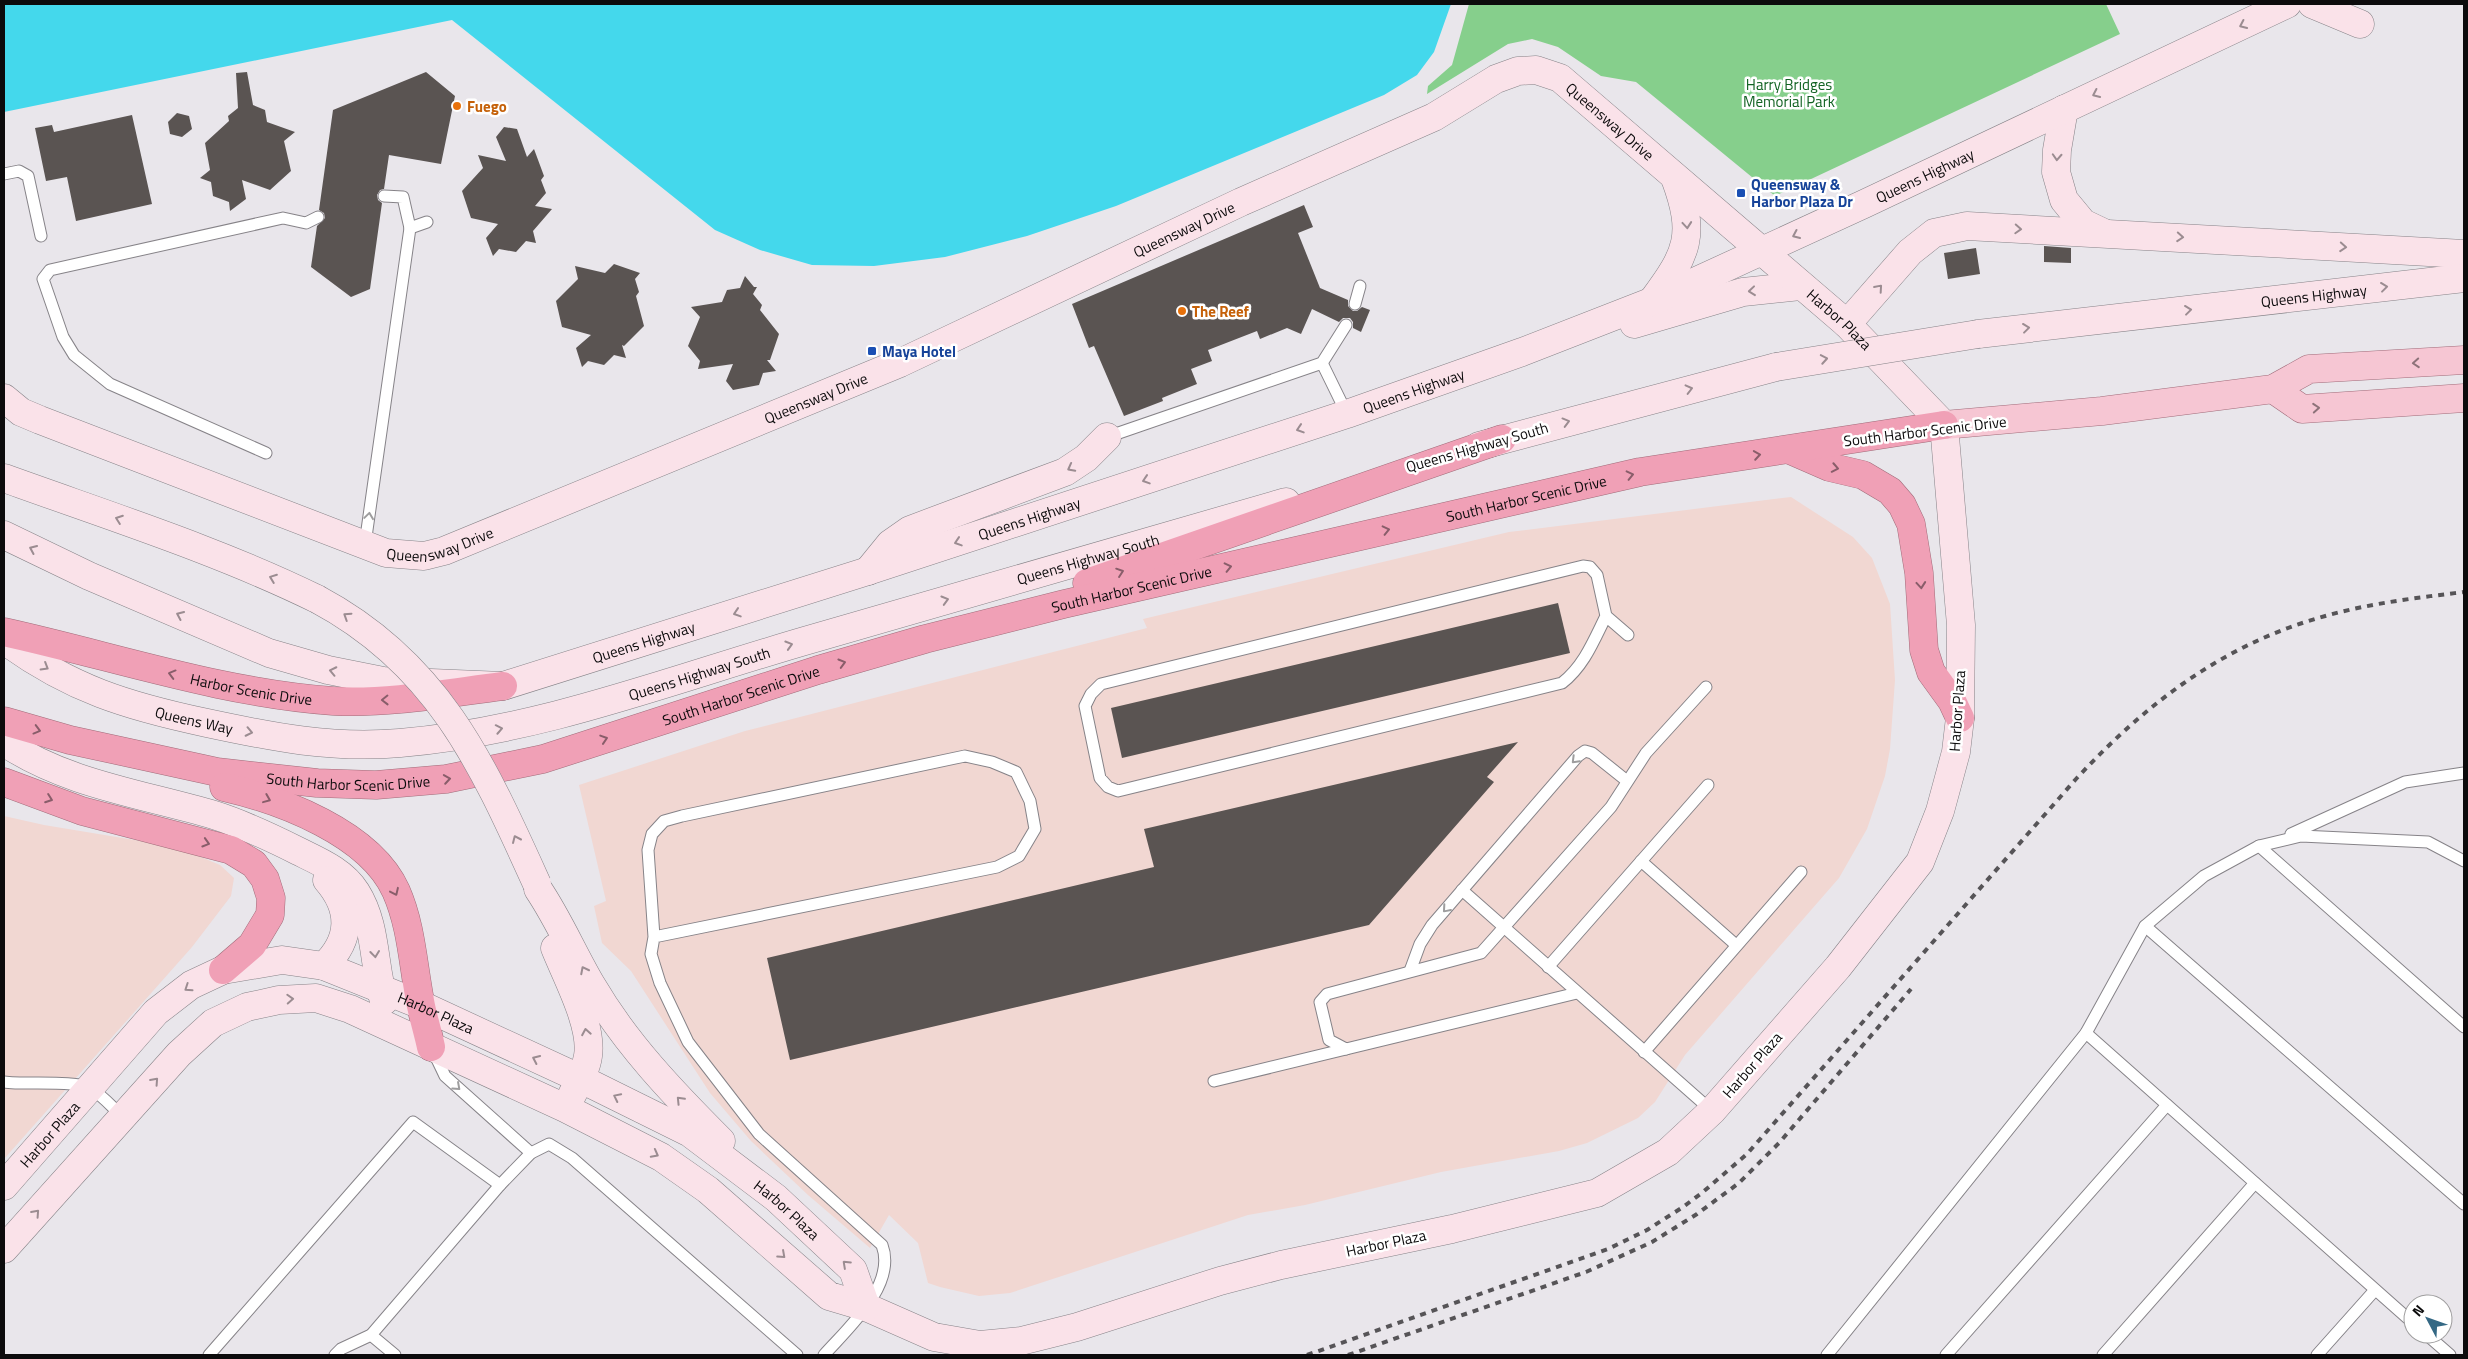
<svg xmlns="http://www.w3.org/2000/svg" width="2468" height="1359" viewBox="0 0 2468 1359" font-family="'Titillium Web',sans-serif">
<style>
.industrial{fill:#f1d7d2}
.green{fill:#86cf8c}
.water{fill:#44d8ec}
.building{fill:#5a5452}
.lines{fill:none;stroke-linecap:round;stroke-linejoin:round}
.lane-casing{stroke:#868388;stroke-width:13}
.secondary-casing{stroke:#868388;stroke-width:29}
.primary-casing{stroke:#a06c7a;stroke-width:29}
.highway-casing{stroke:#a06c7a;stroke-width:29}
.lane{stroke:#fff;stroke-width:11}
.secondary{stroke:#fae2e9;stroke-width:28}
.primary{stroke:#f6c6d3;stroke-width:28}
.highway{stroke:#f0a0b6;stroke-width:28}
.rail{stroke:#565457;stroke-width:4;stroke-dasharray:6 6;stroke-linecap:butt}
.secondary-bridge-casing{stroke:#868388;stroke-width:29;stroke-linecap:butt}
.secondary-bridge{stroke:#fae2e9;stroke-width:28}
.oneway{stroke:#9b8c91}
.oneway2{stroke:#8d7279}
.oneway3{stroke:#895d6a}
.oneway4{stroke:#9e9d9e}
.food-dot{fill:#e8710a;stroke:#fff;stroke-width:2}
.transit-dot{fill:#1a4fb4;stroke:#fff;stroke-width:2}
.labels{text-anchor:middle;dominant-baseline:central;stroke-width:5;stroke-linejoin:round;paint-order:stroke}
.park-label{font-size:15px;fill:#126323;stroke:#fff}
.food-label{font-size:15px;font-weight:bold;fill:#c56008;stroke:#fff;text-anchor:start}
.street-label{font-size:15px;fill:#0c0b0c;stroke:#fff}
.transit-label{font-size:15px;font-weight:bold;fill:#164399;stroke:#fff;text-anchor:start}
</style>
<rect width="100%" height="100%" fill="#e9e6eb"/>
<!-- industrial -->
<g class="industrial">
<path d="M1791 497 1853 537 1872 558 1890 604 1895 680 1890 749 1885 776 1867 829 1839 878 1685 1055 1655 1102 1638 1118 1587 1143 1559 1151 1441 1172 1305 1205 1248 1215 1010 1293 979 1296 940 1287 928 1283 918 1243 889 1215 870 1248 808 1195 751 1141 710 1093 631 971 602 943 594 906 606 901 579 785 745 731 1147 628 1143 619 1509 532Z"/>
<path d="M4 816 44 825 177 847 220 865 234 878 231 896 192 947 4 1159Z"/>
</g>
<!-- green -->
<path class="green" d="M1469 4H2106L2120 34 1775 196 1636 82 1601 76 1558 47 1532 39 1508 44 1427 94 1428 86 1452 65Z"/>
<!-- water -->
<path class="water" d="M4 4H1451L1434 52 1417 75 1384 95 1116 206 1027 236 945 257 874 266 812 265 760 250 715 230 452 20 4 112Z"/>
<!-- building -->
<g class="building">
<path d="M247 72 253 105 265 110 267 122 295 132 284 141 291 171 270 190 242 180 246 199 230 211 229 202 213 196 211 182 200 178 210 170 205 143 229 121 228 116 238 108 236 73Z"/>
<path d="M426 72 455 96 441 164 389 155 384 189 380 190 377 195 378 200 382 203 370 289 351 297 311 267 317 226 325 218 324 213 319 210 333 110Z"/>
<path d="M177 113 189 116 192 129 182 137 170 134 168 122Z"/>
<path d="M132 115 152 204 76 221 67 177 46 181 35 128 52 125 54 132Z"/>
<path d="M504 127 517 129 527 157 534 149 544 176 541 180 546 193 535 206 552 209 533 231 536 243 526 241 516 252 499 249 493 256 486 238 498 224 471 218 462 191 483 168 478 155 506 161 496 137Z"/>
<path d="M1304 205 1313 227 1298 233 1320 288 1348 300V306L1353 311H1357L1362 307 1370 310 1361 332 1353 328V322L1350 318H1343L1339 322 1312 309 1301 334 1287 328 1260 339 1257 331 1208 350 1212 361 1191 369 1197 384 1162 398 1163 401 1124 416 1094 346 1089 348 1072 304Z"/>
<path d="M2044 246 2071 248V263L2044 262Z"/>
<path d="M1976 248 1980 274 1948 279 1944 253Z"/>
<path d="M614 264 640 273 635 279 639 292 636 296 644 326 624 346 622 345 626 358 614 355 604 365 588 361 582 367 576 348 591 335 562 327 556 301 578 279 575 266 605 273Z"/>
<path d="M745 276 754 287H757L753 294 762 305 760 310 779 334 770 360H767L776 371 763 373 759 385 733 390 726 381 733 364 698 369 700 361 688 346 700 317 691 307 722 302 727 290 740 288Z"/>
<path d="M1558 603 1570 653 1122 758 1111 708Z"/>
<path d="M1518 742 1487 777 1494 782 1369 925 790 1060 767 958 1154 867 1144 829Z"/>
</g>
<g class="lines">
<defs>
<g id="lane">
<path d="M4 174 19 171 28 176 41 236"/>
<path d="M384 196 403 197 410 228"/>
<path d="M1355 304 1360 286"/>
<path d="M1322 363 1347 414"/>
<path d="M1107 437 1322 363 1346 325"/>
<path d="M266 453 110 384 74 355 63 337 43 279 50 270 283 218 306 223 318 217"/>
<path d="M365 544 410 228 427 222"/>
<path d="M1606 616C1594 640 1584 666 1562 683L1118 791 1108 787 1100 778 1085 706 1091 694 1101 684 1583 566 1590 567 1597 575 1606 616 1628 635"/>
<path d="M2291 834 2405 782 2464 773"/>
<path d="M2259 846 2464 1027"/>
<path d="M1641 861 1736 945"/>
<path d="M1462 890 1712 1111"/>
<path d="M2145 926 2464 1204"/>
<path d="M654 937 997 867 1019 856 1035 829 1030 801 1016 772 992 762 965 756 682 816 664 821 652 834 648 850 654 937 651 954 660 983 688 1042 759 1134 882 1245C897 1285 848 1328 824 1355"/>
<path d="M1548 967 1708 785"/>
<path d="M1410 971 1420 944 1432 925 1578 756 1585 751 1592 753 1627 781"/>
<path d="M1577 993 1346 1049 1329 1040 1320 1002 1327 994 1481 953 1611 807 1646 753 1706 687"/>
<path d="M2086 1033 2413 1323"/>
<path d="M1644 1052 1801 872"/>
<path d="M434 1053 445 1076 531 1153"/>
<path d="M1214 1081 1346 1049"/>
<path d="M4 1082C24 1085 75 1080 90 1088 102 1095 113 1108 123 1117"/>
<path d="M2426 1334 2450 1355"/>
<path d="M371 1335 395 1355"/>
<path d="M209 1355 413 1122 500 1185"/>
<path d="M335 1355 341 1349 371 1335 500 1185 531 1153 549 1144 572 1158 797 1355"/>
<path d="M1827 1355 2086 1033 2145 926 2204 876 2259 846 2301 836 2428 842 2464 861"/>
<path d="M1946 1355 2167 1105"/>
<path d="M2103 1355 2255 1183"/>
<path d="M2317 1355 2375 1290"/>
</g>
<g id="secondary">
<path d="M2312 4 2360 24"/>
<path d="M2064 109 2057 150 2056 172 2064 200 2083 223 2104 233"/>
<path d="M1653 300C1688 253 1696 235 1675 178"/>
<path d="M1634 324 1743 292 1800 286"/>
<path d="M1847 324 1910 252 1934 233 1967 226 2464 254"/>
<path id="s1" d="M1978 334 2464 278"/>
<path id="s2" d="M4 398 21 412 40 420 386 553 424 556 444 551 900 363 1241 202 1434 117 1496 79 1518 71 1536 70 1560 78 1847 324 1944 425 1961 625 1960 718 1956 752 1940 811 1920 862 1838 967 1712 1111 1668 1152 1597 1193 1452 1229 1281 1265 1220 1281 1077 1327 1021 1341 980 1345 934 1337 866 1307 829 1296 708 1190 661 1157 565 1108 350 1009 316 998 279 1000 247 1007 213 1023 179 1054 4 1249"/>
<path d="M1479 446 1776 367"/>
<path d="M4 478C109 516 217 550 317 599"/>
<path id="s3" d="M4 535 89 576 269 653 328 670 383 681 503 686 868 571 1347 414 1522 352 1653 301 1864 204 2287 4"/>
<path d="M868 571 890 544 910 530 1065 472 1086 458 1107 437"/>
<path id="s4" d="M4 640C71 689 127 706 207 723 272 737 332 749 400 743 543 731 678 677 815 638 972 592 1129 547 1286 502"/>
<path d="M4 742C66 784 143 794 214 815 243 824 270 837 298 851 318 861 343 871 356 892 377 925 373 965 384 1001"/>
<path d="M538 889C559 920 573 954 592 986 626 1044 673 1093 721 1141"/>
<path d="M555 948C566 976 593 1025 588 1056 586 1070 578 1083 572 1095"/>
<path d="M324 966C352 939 352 909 327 880"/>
<path id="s5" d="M4 1186 156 1012 191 985 223 970 282 960 324 966 421 1005 581 1079 690 1133 776 1198 853 1270 866 1307"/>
</g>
<g id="primary">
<path d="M2273 389 2302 409 2464 398"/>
<path d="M1944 425 2102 411 2273 389 2309 369 2464 360"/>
</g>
<g id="highway">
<path d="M1790 450 1829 467 1863 475 1890 491 1902 505 1911 524 1919 573 1924 650 1931 672 1952 701 1960 718"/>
<path d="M1087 583 1502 439"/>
<path id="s6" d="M4 632C113 656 221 693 333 701 390 704 447 693 503 686"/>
<path id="s7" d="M4 721 70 740 217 772 317 783 376 785 446 779 543 759 818 670 925 639 1064 604 1640 472 1944 425"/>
<path d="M4 782 82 811 231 850 254 864 265 879 271 898 270 915 252 945 223 970"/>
<path d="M224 787C281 800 370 833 396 891 412 927 413 967 421 1006 424 1020 428 1033 431 1047"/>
</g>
</defs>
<!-- lane casing -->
<use href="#lane" class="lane-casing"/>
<!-- secondary casing -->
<use href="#secondary" class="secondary-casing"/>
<!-- primary casing -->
<use href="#primary" class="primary-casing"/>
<!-- highway casing -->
<use href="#highway" class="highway-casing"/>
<!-- lane -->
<use href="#lane" class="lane"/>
<!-- secondary -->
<use href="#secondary" class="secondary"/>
<!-- primary -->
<use href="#primary" class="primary"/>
<!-- highway -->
<use href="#highway" class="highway"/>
<!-- rail -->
<g class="rail">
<path d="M1307 1355 1608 1249 1647 1230 1683 1207 1703 1192 1747 1154 2076 779C2144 706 2218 648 2315 619 2364 604 2414 598 2464 592"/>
<path d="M1348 1355 1586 1272 1652 1242 1697 1214 1739 1183 1779 1143 1911 989"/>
</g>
<defs>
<g id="secondary-bridge">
<path d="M1776 367 1978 334"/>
<path d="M317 599C439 664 483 765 537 884"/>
</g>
</defs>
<!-- secondary-bridge casing -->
<use href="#secondary-bridge" class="secondary-bridge-casing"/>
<!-- secondary-bridge -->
<use href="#secondary-bridge" class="secondary-bridge"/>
</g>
<!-- one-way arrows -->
<defs><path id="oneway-chevron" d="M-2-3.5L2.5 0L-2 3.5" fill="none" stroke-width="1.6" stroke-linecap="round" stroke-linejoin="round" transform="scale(1.25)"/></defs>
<g class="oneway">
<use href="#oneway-chevron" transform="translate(2243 25) rotate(155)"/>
<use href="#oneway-chevron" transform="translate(2096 94) rotate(155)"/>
<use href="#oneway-chevron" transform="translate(2057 157) rotate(93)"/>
<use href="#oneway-chevron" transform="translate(1687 225) rotate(85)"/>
<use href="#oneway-chevron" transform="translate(2018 229) rotate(3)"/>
<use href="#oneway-chevron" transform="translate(1796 235) rotate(156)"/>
<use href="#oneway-chevron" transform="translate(2180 237) rotate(4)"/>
<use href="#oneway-chevron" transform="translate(2343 247) rotate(4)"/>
<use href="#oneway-chevron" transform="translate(2384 287) rotate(-7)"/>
<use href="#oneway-chevron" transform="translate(1879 288) rotate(-49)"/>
<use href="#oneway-chevron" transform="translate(1752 291) rotate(174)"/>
<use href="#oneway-chevron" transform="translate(2188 310) rotate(-7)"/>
<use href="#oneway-chevron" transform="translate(2026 328) rotate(-7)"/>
<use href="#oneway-chevron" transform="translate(1824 359) rotate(-10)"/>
<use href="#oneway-chevron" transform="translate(1689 389) rotate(-14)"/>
<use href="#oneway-chevron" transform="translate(1566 422) rotate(-15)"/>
<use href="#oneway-chevron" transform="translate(1300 429) rotate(162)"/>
<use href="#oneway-chevron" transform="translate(1071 468) rotate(152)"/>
<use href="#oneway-chevron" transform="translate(1146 480) rotate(162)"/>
<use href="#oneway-chevron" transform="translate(119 519) rotate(-160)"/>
<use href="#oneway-chevron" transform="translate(958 542) rotate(162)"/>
<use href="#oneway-chevron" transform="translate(33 549) rotate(-156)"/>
<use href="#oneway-chevron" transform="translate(273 578) rotate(-159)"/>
<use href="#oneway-chevron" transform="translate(945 600) rotate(-16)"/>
<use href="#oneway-chevron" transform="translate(737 613) rotate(162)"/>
<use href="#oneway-chevron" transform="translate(180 615) rotate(-156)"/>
<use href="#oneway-chevron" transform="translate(347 616) rotate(-147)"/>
<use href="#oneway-chevron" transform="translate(789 645) rotate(-17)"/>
<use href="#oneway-chevron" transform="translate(45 667) rotate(31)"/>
<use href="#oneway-chevron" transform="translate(333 671) rotate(-168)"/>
<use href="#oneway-chevron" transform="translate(499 729) rotate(-11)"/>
<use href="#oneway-chevron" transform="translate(249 732) rotate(12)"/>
<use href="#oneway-chevron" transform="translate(516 839) rotate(-114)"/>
<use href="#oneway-chevron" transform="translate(375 954) rotate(83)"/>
<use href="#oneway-chevron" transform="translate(584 970) rotate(-117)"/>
<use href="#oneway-chevron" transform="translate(188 988) rotate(146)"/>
<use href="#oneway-chevron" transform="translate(290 999) rotate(-3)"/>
<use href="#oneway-chevron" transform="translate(586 1032) rotate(-100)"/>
<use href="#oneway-chevron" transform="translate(536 1059) rotate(-155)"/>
<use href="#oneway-chevron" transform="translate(155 1081) rotate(-48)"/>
<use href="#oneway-chevron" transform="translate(617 1097) rotate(-154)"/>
<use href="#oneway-chevron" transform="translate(680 1100) rotate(-134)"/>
<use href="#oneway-chevron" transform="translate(655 1154) rotate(28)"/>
<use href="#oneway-chevron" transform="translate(36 1213) rotate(-48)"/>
<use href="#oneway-chevron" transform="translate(782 1255) rotate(42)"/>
<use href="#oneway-chevron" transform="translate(846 1264) rotate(-137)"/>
</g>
<g class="oneway2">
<use href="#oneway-chevron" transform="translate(2416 363) rotate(176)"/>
<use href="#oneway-chevron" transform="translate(2316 408) rotate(-4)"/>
</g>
<g class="oneway3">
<use href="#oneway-chevron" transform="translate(1757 455) rotate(-9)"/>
<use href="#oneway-chevron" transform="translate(1835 468) rotate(11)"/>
<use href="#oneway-chevron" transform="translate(1630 475) rotate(-13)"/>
<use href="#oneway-chevron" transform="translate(1386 530) rotate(-13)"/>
<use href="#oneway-chevron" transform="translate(1228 567) rotate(-13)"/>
<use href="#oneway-chevron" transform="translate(1120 572) rotate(-19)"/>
<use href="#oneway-chevron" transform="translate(1921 585) rotate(85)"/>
<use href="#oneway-chevron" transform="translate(842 663) rotate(-16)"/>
<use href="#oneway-chevron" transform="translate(172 674) rotate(-165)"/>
<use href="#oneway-chevron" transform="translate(385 700) rotate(179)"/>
<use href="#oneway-chevron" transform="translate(37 730) rotate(15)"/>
<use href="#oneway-chevron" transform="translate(604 739) rotate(-18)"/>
<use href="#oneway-chevron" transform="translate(447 779) rotate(-9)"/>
<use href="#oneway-chevron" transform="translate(49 799) rotate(20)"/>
<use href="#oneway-chevron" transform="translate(267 799) rotate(22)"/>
<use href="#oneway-chevron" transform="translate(206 843) rotate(17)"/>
<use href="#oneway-chevron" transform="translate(395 892) rotate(65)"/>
</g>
<g class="oneway4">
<use href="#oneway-chevron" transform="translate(369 516) rotate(-82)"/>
<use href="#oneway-chevron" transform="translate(1575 760) rotate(135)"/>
<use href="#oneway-chevron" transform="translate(1446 909) rotate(131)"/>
<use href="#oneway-chevron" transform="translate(457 1087) rotate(42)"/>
</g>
<!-- markers -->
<g class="food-dot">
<circle cx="457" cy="106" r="5"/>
<circle cx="1182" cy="311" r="5"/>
</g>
<g class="transit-dot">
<rect x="1736" y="188" width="10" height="10" rx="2.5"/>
<rect x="867" y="346" width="10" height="10" rx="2.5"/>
</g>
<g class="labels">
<!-- park labels -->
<g class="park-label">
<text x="1789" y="84">Harry Bridges<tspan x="1789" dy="17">Memorial Park</tspan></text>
</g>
<!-- food labels -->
<g class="food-label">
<text x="467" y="106">Fuego</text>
<text x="1192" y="311">The Reef</text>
</g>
<!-- street labels -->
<g class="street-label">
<text stroke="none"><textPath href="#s2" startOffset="1759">Queensway Drive</textPath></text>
<text stroke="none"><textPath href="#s3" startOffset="2040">Queens Highway</textPath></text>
<text stroke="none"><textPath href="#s2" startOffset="1279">Queensway Drive</textPath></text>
<text stroke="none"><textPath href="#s1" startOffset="338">Queens Highway</textPath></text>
<text stroke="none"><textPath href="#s2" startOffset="2062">Harbor Plaza</textPath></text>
<text stroke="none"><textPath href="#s3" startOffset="1485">Queens Highway</textPath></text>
<text stroke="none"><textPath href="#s2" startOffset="874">Queensway Drive</textPath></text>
<text transform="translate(1925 431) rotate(-7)">South Harbor Scenic Drive</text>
<text transform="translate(1477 447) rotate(-16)">Queens Highway South</text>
<text stroke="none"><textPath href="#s7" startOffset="1566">South Harbor Scenic Drive</textPath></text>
<text stroke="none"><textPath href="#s3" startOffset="1080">Queens Highway</textPath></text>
<text stroke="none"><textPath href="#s2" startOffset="469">Queensway Drive</textPath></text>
<text stroke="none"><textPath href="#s4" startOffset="1129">Queens Highway South</textPath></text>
<text stroke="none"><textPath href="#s7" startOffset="1161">South Harbor Scenic Drive</textPath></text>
<text stroke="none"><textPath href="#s3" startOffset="675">Queens Highway</textPath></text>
<text stroke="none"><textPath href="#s4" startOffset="724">Queens Highway South</textPath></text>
<text stroke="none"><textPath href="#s6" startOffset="254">Harbor Scenic Drive</textPath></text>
<text stroke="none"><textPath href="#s7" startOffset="756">South Harbor Scenic Drive</textPath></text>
<text transform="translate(1957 711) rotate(-86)">Harbor Plaza</text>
<text stroke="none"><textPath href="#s4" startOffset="208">Queens Way</textPath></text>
<text stroke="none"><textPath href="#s7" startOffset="351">South Harbor Scenic Drive</textPath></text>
<text stroke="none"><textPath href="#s5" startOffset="534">Harbor Plaza</textPath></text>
<text transform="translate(1752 1065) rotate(-49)">Harbor Plaza</text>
<text stroke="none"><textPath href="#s5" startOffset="69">Harbor Plaza</textPath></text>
<text stroke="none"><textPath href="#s5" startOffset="939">Harbor Plaza</textPath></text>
<text transform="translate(1386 1243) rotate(-12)">Harbor Plaza</text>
</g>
<!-- transit labels -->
<g class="transit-label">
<text x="1751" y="184">Queensway &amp;<tspan x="1751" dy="17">Harbor Plaza Dr</tspan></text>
<text x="882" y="351">Maya Hotel</text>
</g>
</g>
<!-- border -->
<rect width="2468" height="1359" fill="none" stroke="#0c0b0c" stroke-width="10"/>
<!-- north arrow -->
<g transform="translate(2428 1319) rotate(311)"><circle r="24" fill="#ffffff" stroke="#9e9d9e"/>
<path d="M0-4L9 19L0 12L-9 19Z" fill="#346884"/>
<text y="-8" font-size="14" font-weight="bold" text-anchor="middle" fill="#0c0b0c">N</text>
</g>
</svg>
